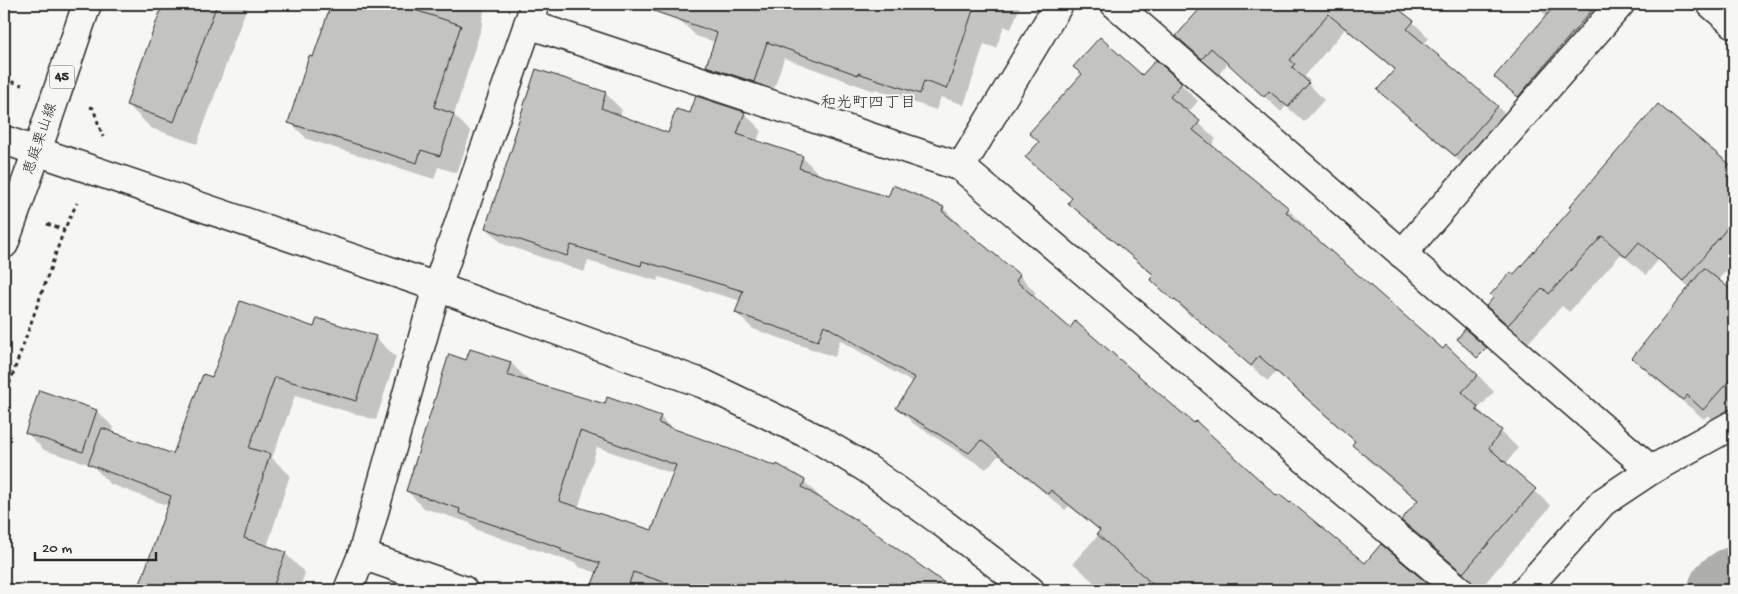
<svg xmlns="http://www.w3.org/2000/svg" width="1738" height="594" viewBox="0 0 1738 594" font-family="'Gochi Hand','Klee One',sans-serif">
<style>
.shadow{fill:#0003;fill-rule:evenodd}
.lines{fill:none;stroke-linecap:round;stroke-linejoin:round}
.river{stroke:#aeaeab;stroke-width:72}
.building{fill:#c3c3c0;stroke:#2b2b2b;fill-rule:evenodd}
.minor-casing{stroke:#2b2b2b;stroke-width:31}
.tertiary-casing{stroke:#2b2b2b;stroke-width:31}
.primary-casing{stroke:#2b2b2b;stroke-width:31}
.path{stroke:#2b2b2b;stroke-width:3;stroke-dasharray:4 4;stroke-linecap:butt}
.minor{stroke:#f6f6f2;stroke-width:28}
.tertiary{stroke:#f6f6f2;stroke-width:28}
.primary{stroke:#f6f6f2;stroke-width:28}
.labels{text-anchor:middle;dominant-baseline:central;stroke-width:4;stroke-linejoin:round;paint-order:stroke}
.shield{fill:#f6f6f2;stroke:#686867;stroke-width:1}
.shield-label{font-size:14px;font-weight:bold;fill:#2b2b2b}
.street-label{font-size:15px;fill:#2b2b2b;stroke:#f6f6f2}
.neighbourhood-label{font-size:16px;fill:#2b2b2b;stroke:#f6f6f2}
</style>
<rect width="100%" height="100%" fill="#f6f6f2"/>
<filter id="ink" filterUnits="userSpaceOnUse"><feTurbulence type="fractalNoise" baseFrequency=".02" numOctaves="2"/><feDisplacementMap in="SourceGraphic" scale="10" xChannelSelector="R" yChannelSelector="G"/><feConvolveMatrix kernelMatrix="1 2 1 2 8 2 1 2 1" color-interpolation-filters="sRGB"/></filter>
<g filter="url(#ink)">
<!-- shadow -->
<g class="shadow">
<path d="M164 4H248L197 144 151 128 128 105Z"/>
<path d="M332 4H486L482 20 483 22 454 115 471 132 457 173 438 167 434 179 307 139 290 122 314 59Z"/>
<path d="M684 4H1021L1011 29 1004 26 996 48 984 44 964 105 941 97 936 110 875 89 874 91 784 58 771 98 724 83 707 66 715 42 696 36 679 19Z"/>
<path d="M1206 4H1390L1413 22 1429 38 1424 44 1497 106 1513 122 1471 171 1395 106 1379 90 1396 71 1345 29 1305 76 1310 81 1308 83 1324 100 1304 122 1286 106 1281 112 1228 63 1219 74 1178 36Z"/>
<path d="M1533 4H1616L1534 112 1495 77 1547 16Z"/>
<path d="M1075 67 1181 84 1198 101 1188 113 1216 139 1211 146 1288 209 1305 226 1303 228 1443 350 1478 375 1494 392 1478 409 1518 448 1506 464 1551 506 1480 589 1420 537 1403 520 1419 502 1370 462 1353 445 1355 442 1276 372 1268 381 1193 316 1191 317 1169 295 1154 276 1087 219 1070 203 1073 199 1027 157 1040 142 1083 75Z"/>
<path d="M605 93 622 110 620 116 669 135 691 115 744 113 761 130 757 142 802 157 819 174 818 176 889 199 943 208 960 225 959 226 1020 276 1036 293 1033 297 1277 498 1366 564 1381 546 1433 590H1102L1073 563 1101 532 1069 506 1065 510 999 455 986 469 914 424 898 408 913 383 840 340 835 357 753 329 736 313 741 301 659 277 658 281 588 261 584 272 503 244 487 228Z"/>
<path d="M1658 105 1734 169V261L1718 280 1734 293V419L1724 430 1708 415 1704 419 1654 378 1633 358 1690 288 1658 260 1646 275 1621 254 1569 312 1562 306 1528 343 1488 306 1572 209Z"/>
<path d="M315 328 375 337 396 357 376 420 295 396 272 458 290 475 267 547 285 553 305 573 299 590H140L169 506 110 484 92 465 44 450 26 432 97 411 114 428 112 433 174 455 213 378Z"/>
<path d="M471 351 511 363 528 380 527 382 606 406 660 417 673 430 804 481 821 498 820 500 939 581 940 580 953 590H591L598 573 579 567 575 563 477 530 470 523 424 508 407 491ZM597 447 674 474 653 532 578 509Z"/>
</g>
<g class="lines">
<!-- river -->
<path class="river" d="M1724 590 1734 583"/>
</g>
<!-- building -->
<g class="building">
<path d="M163 4H217L174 122 126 105Z"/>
<path d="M331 4H396L461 25 434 107 454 114 440 156 421 150 417 163 288 123 309 56 313 57Z"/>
<path d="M649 4H975L947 89 924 81 920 94 858 73V75L767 42 754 82 706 66 717 33 648 9Z"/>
<path d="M1204 4H1392L1414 21 1407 29 1498 106 1455 156 1377 90 1395 69 1328 14 1290 60 1295 64 1292 67 1309 83 1288 107 1269 91 1264 97 1211 48 1202 59 1176 36Z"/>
<path d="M1556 4H1597L1518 97 1494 77Z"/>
<path d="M1100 37 1142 75 1156 60 1182 83 1170 97 1200 121 1193 130 1289 208 1286 212 1443 349 1446 345 1478 375 1462 392 1478 407 1476 410 1502 430 1489 448 1536 489 1463 573 1401 520 1418 500 1352 445 1355 441 1259 356 1251 366 1175 300 1174 301 1150 279 1154 275 1068 203 1072 198 1025 157 1039 142 1029 133 1082 74 1073 67Z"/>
<path d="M536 69 606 92 601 108 668 133 676 109 690 113 696 96 745 112 737 134 803 156 799 168 888 197 893 185 944 207 942 211 1020 275 1016 281 1070 328 1075 321 1175 407 1194 423 1196 421 1277 496 1279 494 1290 503 1291 502 1365 563 1381 544 1435 590H1159L1097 534 1100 530 1051 490 1048 494 981 440 969 453 896 408 915 378 824 325 818 341 735 313 743 291 642 261 641 266 571 245 567 256 485 228 515 139 513 138Z"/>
<path d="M1658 104 1734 168V220L1683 281 1639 242 1626 257 1602 236 1549 294 1543 288 1508 325 1486 306 1493 298 1490 295 1511 272 1514 274 1571 209 1569 207Z"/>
<path d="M1704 268 1734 292V375L1703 410 1687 395 1683 400 1632 358Z"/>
<path d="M240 301 314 327 317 318 376 336 356 401 275 377 249 448 270 454 244 538 286 552 272 590H138L171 496 88 464 102 428 173 454 203 374 212 377Z"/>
<path d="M1465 329 1487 348 1477 358 1457 339Z"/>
<path d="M470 349 511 362 507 375 605 404 607 397 661 416 658 423 776 466 777 464 805 480 802 487 866 526 954 590H688L633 572 627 590H590L600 563 561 551V548L459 513 460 509 406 491 449 354 466 360ZM580 431 676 465 652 530 559 501Z"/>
<path d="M39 390 97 410 83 452 25 433Z"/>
</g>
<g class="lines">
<defs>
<g id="minor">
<path d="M1115 4 1651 470"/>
<path d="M1711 4 1734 24"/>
<path d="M528 24 961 167 1459 590"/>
<path d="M961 167 1059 4"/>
<path d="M1402 254 1620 4"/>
<path d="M362 555 463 590"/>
<path d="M348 590 362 555 437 287 535 4"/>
<path d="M1525 590 1603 502 1651 470 1734 424"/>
</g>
<path id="tertiary" d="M4 140 437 287 704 384 816 438 866 468 940 521 1030 590"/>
<path id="primary" d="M4 244 37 151 87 4"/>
</defs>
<!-- minor casing -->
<use href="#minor" class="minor-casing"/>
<!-- tertiary casing -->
<use href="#tertiary" class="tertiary-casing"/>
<!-- primary casing -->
<use href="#primary" class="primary-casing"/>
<!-- path -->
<g class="path">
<path d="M4 80H7L22 85"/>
<path d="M90 107 93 108 103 137"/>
<path d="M47 224 64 230"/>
<path d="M4 399 64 230 77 203"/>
<path d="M1066 584 1073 590"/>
</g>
<!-- minor -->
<use href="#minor" class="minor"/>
<!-- tertiary -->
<use href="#tertiary" class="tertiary"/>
<!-- primary -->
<use href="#primary" class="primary"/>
</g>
</g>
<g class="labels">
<!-- shield labels -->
<rect class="shield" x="49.5" y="65.5" width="25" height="23" rx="4"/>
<g class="shield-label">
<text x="62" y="77">45</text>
</g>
<!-- street labels -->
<g class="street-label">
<text transform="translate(41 139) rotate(-71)">恵庭栗山線</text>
</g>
<!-- neighbourhood labels -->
<g class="neighbourhood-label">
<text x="868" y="104">和光町四丁目</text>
</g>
</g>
<!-- margin -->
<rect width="1738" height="594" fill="none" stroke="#f6f6f2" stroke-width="20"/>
<rect x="10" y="10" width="1718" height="574" fill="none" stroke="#2b2b2b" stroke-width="2" filter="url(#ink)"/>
<!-- scale -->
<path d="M35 552v8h121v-8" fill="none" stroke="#2b2b2b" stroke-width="2.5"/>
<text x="42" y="552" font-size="15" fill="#2b2b2b" stroke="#f6f6f2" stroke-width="4" paint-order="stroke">20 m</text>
</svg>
